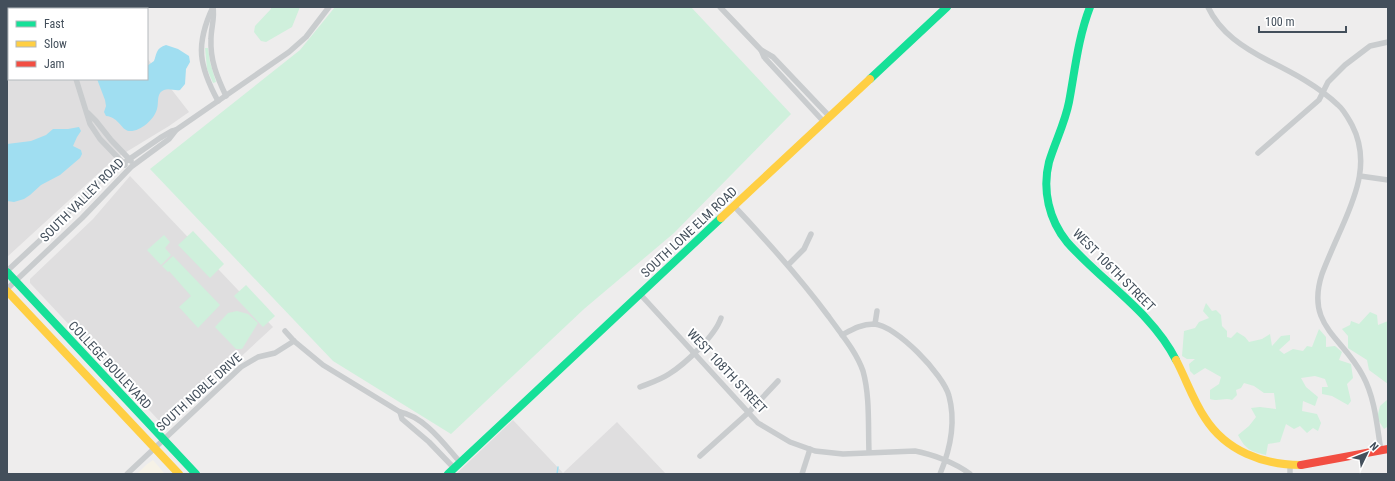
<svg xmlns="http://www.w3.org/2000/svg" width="1395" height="481" viewBox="0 0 1395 481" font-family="'Roboto Condensed',sans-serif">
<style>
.commercial{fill:#f6f2e7}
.education{fill:#dfdedf}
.green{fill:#cff0dc}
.water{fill:#a0def1}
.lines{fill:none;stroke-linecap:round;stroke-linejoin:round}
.stream{stroke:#a0def1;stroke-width:1.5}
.street{stroke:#c9ccce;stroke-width:5.5}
.fast{stroke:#16e098;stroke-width:8}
.slow{stroke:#ffcf43;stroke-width:8}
.jam{stroke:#f24e42;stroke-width:8}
.labels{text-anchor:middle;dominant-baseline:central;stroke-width:4;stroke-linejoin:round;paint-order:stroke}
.street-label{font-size:13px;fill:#434f5b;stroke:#fff}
</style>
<rect width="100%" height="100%" fill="#eeeded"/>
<!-- commercial -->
<path class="commercial" d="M153 460 165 474H137L146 465Z"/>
<!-- education -->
<g class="education">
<path d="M7 7H148L147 22V9H9V79H147V58L189 112 169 126 113 160 7 257Z"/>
<path d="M130 176 273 327 165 427 30 283V279L93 219Z"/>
<path d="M513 420 563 473 617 422 666 474H456Z"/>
</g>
<!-- green -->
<g class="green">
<path d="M271 7H300L292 27 266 42 261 41 254 32 255 26 271 9Z"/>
<path d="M335 7H691L791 114 674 233 584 309 451 434 333 361 150 169 300 50Z"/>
<path d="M205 48H208L210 62 216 82 213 83 207 69Z"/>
<path d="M193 231 224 264 210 278 178 245Z"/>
<path d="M164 235 170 242 165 248 171 255 161 265 147 250Z"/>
<path d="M173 256 220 305 198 328 179 307 191 296 169 271 168 272 162 266Z"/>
<path d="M246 285 275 316 263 327 234 296Z"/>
<path d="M1206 303 1212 311 1216 310 1221 315 1222 326 1227 331V337L1231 338 1237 332 1245 337 1249 342 1262 339 1270 334 1272 346 1281 336 1290 335V340L1279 350 1284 354 1293 349 1303 351 1307 346 1312 347 1319 329 1326 337V347L1335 346 1342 352 1339 360 1351 364 1353 378 1347 384 1351 401 1348 405 1332 396 1322 394V387H1328L1325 379 1315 376 1301 378 1306 387 1318 397 1315 406 1303 401 1302 411 1317 414 1321 423 1318 431 1313 428 1307 433 1300 426 1294 429 1286 424 1280 442 1268 444 1266 455C1250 451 1246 450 1238 435L1249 426 1256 417 1251 408 1260 407 1276 409 1274 393H1264L1254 386 1244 383 1241 388 1236 390 1237 395 1232 400C1225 397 1219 402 1210 399V390L1219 384 1221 377 1205 368 1194 375 1190 371 1189 364 1195 359H1187L1182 356 1184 331 1195 328 1199 322 1209 318 1203 311Z"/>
<path d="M237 311 248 314 258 323 242 349H236L215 327 228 313Z"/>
<path d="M1370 312 1377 315 1378 325 1388 321V360L1387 369 1388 370V384L1369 370 1367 360 1348 348V336L1342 329 1350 325 1351 321 1359 324Z"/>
<path d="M1388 399V430L1387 427 1384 429 1377 418 1380 406Z"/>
</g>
<!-- water -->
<g class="water">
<path d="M166 45 178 49 189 56 190 62 186 69 185 84 180 90C175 91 169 88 164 90 156 93 159 103 157 109 154 120 140 132 129 131 121 130 119 117 106 116L104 112 106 106 105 100 97 79H147V66L154 61C157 53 156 48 166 45Z"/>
<path d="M79 127 81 131 77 137 73 146 81 150 82 154 80 158 60 175 41 185 30 195 24 199 14 202 7 201V144L31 141 46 135 53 129H68Z"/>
</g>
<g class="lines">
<!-- stream -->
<path class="stream" d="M557 474 558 467"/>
<!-- street -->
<g class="street">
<path d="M72 7V9"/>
<path d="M213 7C195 45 199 66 218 101"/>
<path d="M213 7C215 18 211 28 211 39 210 60 217 77 226 96"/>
<path d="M720 7 761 50 773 57 830 117"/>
<path d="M1208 7C1220 33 1244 48 1269 61 1293 73 1318 86 1338 105 1344 110 1348 118 1352 125 1370 160 1357 193 1342 227 1335 243 1328 258 1322 274 1305 326 1343 337 1363 376 1375 398 1377 426 1381 451"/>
<path d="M761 50 764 57 824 122"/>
<path d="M76 79 90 124 100 139 125 165"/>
<path d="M88 113 96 121 111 140 131 161"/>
<path d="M1258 153 1319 100 1328 82 1345 65 1370 46 1388 42"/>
<path d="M1360 176 1388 180"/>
<path d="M734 206C768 242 800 278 829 317 841 334 856 351 863 371 870 396 868 426 869 452"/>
<path d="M788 265 804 249 811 234"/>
<path d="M7 271 50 231 98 182 115 169 160 138 172 131 176 130"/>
<path d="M7 289 82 218 131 167 169 139 176 130 289 52 306 37 329 7"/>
<path d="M640 294 758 423 790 442 815 451 843 454 915 451C932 454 956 463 970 474"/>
<path d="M875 324 877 311"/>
<path d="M285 331 294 341 323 365 400 412C425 417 444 444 460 462"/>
<path d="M842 335C853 329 861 324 874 324 896 325 944 375 949 396 956 422 950 450 940 474"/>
<path d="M640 387C650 383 660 380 669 374 685 364 715 336 721 318"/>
<path d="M400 412 402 419 429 442 454 468"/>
<path d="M700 456 749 412 778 381"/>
<path d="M127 474 241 367 258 357 275 353 294 341"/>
<path d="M802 474 810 449"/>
<path d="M1290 474V466"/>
</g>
<!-- fast -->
<g class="fast">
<path d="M1090 7C1078 38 1075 70 1069 102 1065 123 1055 142 1049 162 1042 190 1049 220 1067 242 1102 282 1151 311 1176 360"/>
<path d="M870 79 947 7"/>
<path d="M7 272 196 474"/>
<path d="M448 474 721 218"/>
</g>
<!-- slow -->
<g class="slow">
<path d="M721 218 870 79"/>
<path d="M7 291 179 474"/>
<path d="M1176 360C1186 379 1193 400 1205 418 1226 451 1263 465 1301 465"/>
</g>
<!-- jam -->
<path class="jam" d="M1301 465 1388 449"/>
</g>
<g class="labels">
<!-- street labels -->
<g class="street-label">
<text transform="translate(82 200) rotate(-45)">SOUTH VALLEY ROAD</text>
<text transform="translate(689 232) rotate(-43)">SOUTH LONE ELM ROAD</text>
<text transform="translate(1114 270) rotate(45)">WEST 106TH STREET</text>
<text transform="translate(110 365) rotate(47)">COLLEGE BOULEVARD</text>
<text transform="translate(727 371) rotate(47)">WEST 108TH STREET</text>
<text transform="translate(199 392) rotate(-42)">SOUTH NOBLE DRIVE</text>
</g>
</g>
<!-- border -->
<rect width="1395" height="481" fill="none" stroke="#434f5b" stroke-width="16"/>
<!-- legend -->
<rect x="8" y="8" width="140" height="72" fill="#ffffff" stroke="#b4b9bd"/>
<rect x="16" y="21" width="20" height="6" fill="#16e098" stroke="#b4b9bd"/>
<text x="44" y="28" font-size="12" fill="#434f5b">Fast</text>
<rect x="16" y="41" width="20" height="6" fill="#ffcf43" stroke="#b4b9bd"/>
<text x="44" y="48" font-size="12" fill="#434f5b">Slow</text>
<rect x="16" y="61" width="20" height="6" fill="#f24e42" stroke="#b4b9bd"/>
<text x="44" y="68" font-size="12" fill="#434f5b">Jam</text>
<!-- north arrow -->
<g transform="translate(1367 453) rotate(47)" stroke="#ffffff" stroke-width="3" paint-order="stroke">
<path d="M0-3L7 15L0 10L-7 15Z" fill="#434f5b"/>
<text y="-6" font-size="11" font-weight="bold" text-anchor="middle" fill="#434f5b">N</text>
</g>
<!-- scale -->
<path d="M1259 26v6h87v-6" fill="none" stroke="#434f5b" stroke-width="2"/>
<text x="1265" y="26" font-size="12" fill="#434f5b" stroke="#ffffff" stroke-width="3" paint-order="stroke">100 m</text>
</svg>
